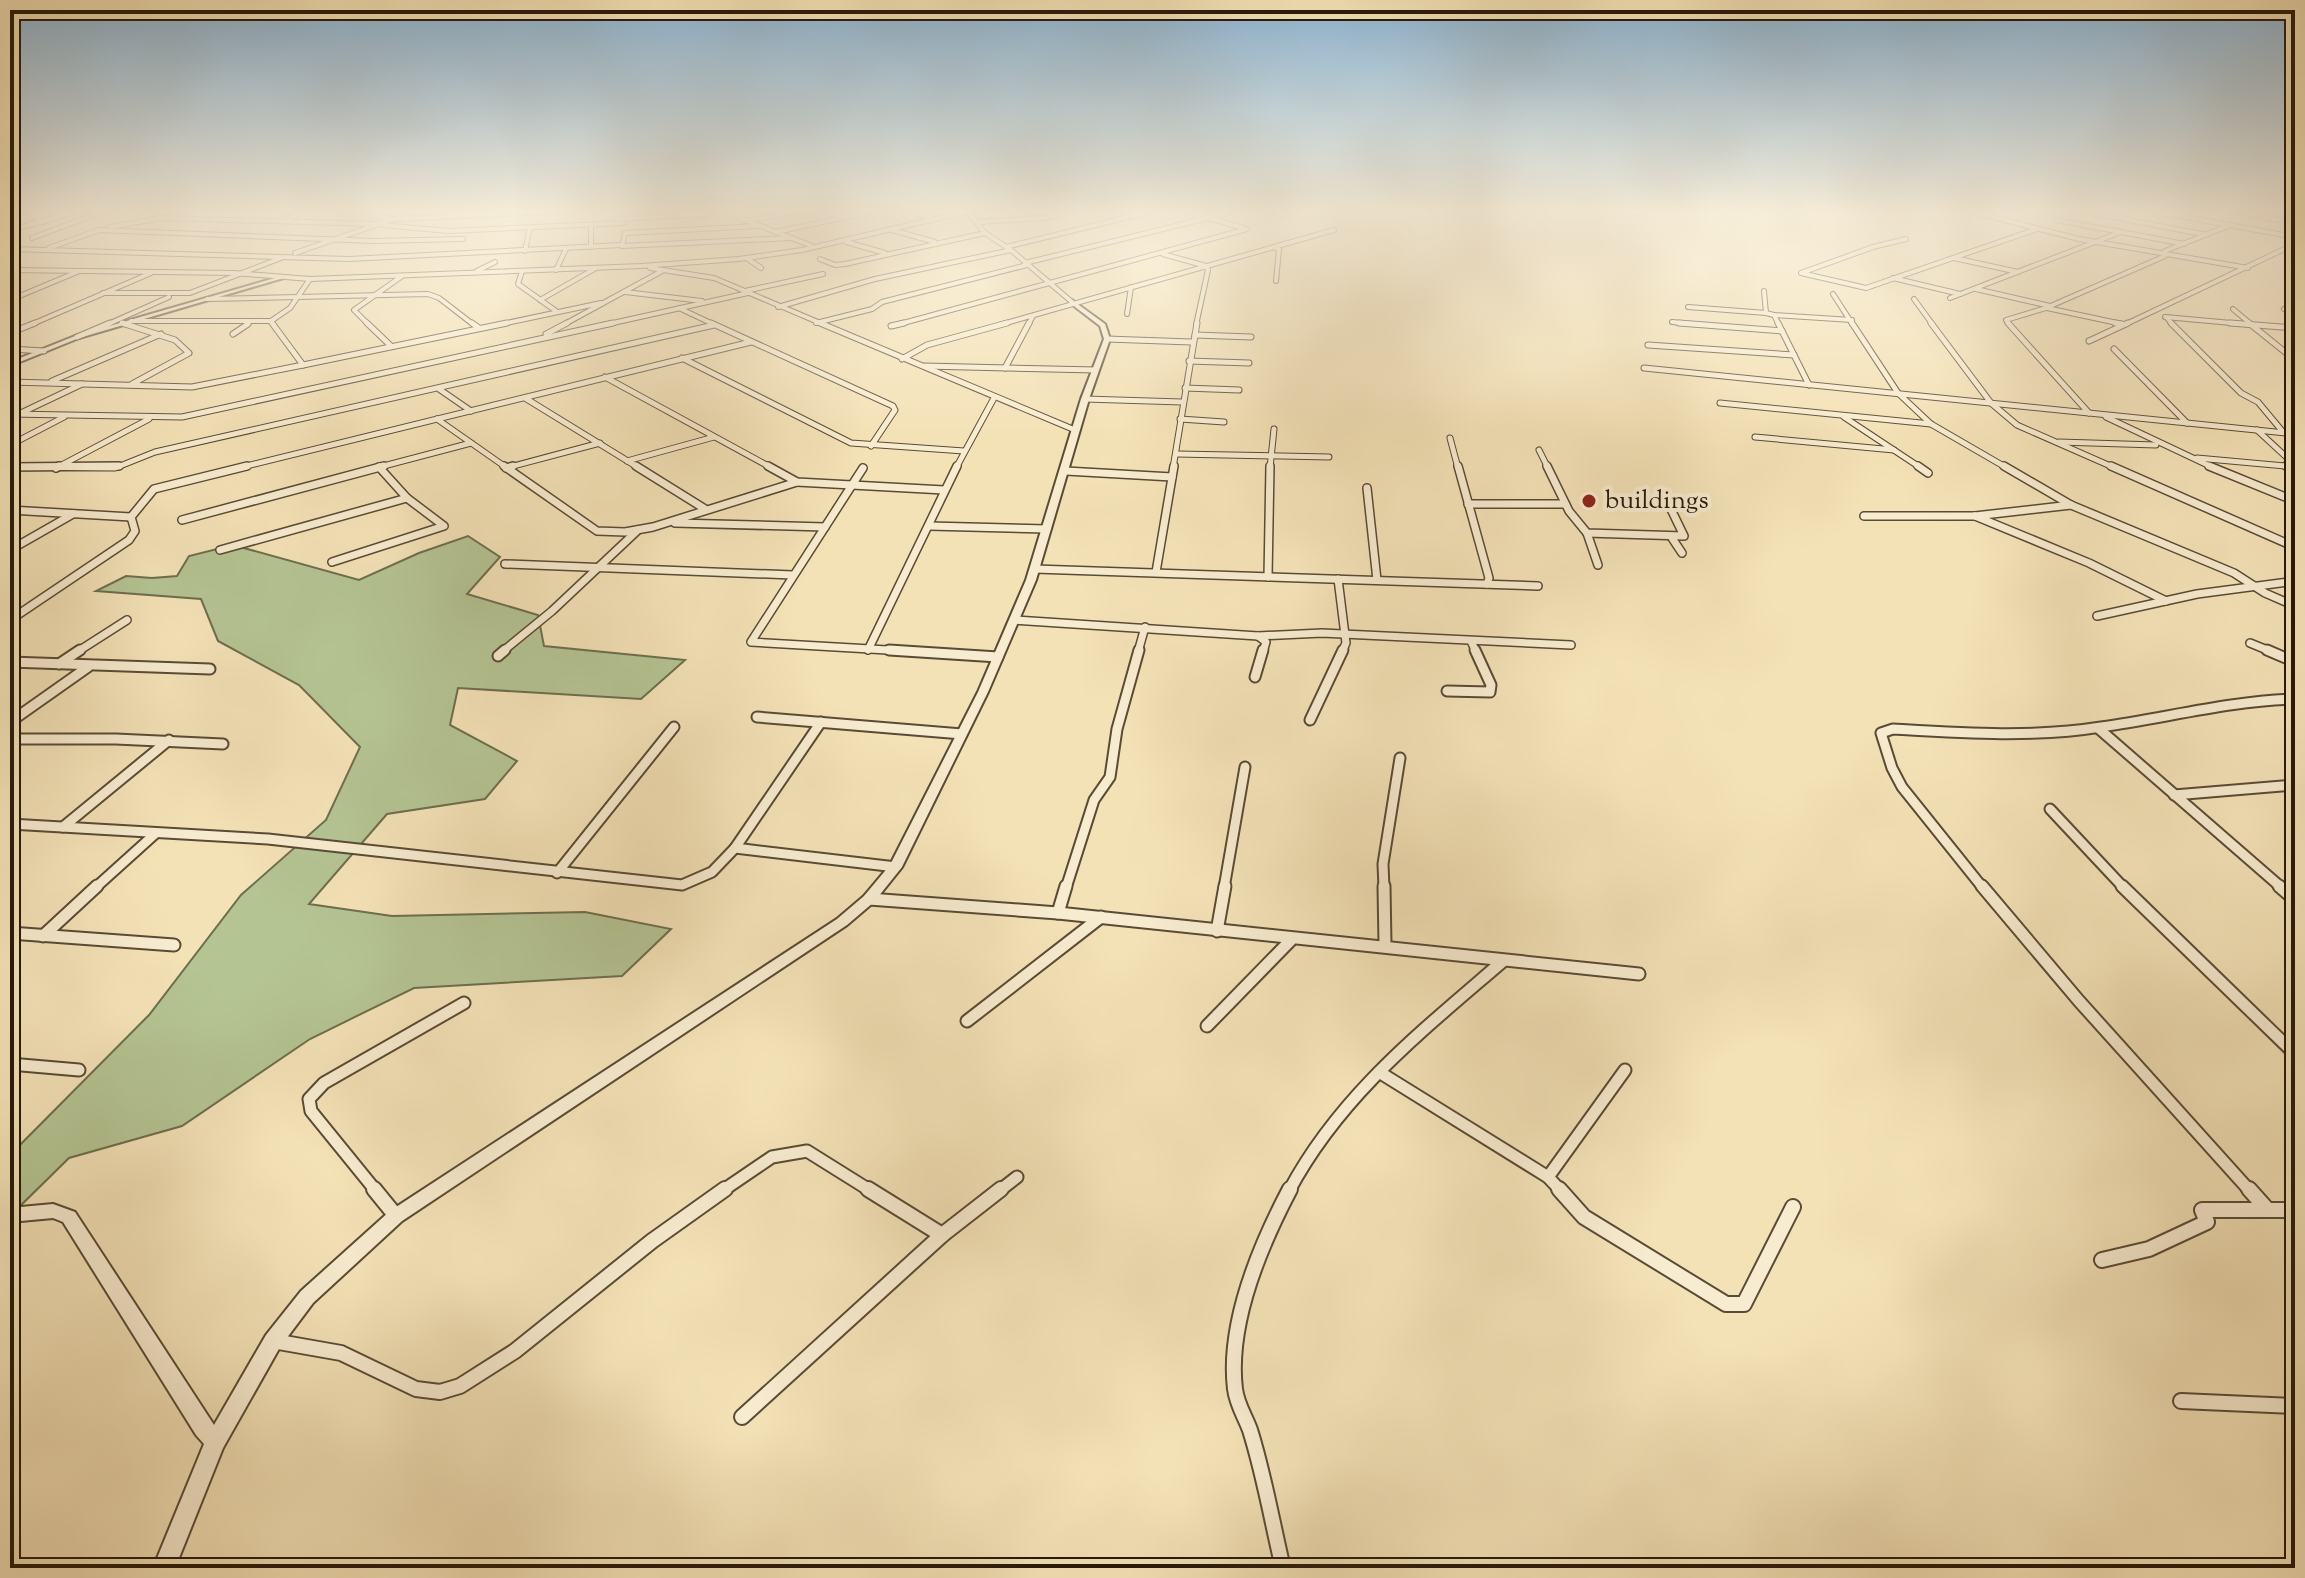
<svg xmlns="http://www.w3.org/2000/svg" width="2305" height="1578" viewBox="0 0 2305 1578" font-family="'Sorts Mill Goudy',serif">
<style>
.green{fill:#b5c493;stroke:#6d6e4e;stroke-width:2}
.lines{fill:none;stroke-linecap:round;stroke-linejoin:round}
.minor-far5-casing{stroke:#594b35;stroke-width:6}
.minor-far4-casing{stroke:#594b35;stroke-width:7}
.minor-far3-casing{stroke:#594b35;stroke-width:10}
.minor-far2-casing{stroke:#594b35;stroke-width:13}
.minor-far1-casing{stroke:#594b35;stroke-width:15}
.minor-casing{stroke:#594b35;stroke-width:18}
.tertiary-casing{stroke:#594b35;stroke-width:4}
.minor-far5{stroke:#f8ecd0;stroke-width:4}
.minor-far4{stroke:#f8ecd0;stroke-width:5}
.minor-far3{stroke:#f8ecd0;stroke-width:7}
.minor-far2{stroke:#f8ecd0;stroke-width:9}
.minor-far1{stroke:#f8ecd0;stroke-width:11}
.minor{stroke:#f8ecd0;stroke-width:14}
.tertiary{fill:#f8ecd0;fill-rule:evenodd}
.poi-dot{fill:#8f2418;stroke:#f8ecd0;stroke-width:3}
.labels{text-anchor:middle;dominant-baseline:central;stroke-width:8;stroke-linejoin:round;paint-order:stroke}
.far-poi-label{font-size:26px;fill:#25190a;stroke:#f8ecd0;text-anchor:start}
</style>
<rect width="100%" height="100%" fill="#f4e2b7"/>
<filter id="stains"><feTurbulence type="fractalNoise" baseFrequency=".0025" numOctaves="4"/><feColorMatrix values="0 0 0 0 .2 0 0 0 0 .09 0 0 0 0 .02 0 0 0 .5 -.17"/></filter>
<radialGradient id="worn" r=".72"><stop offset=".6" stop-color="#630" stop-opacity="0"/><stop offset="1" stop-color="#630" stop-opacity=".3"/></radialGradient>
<!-- green -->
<path class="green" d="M468 536 500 557 467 594 538 615 544 646 685 660 641 699 458 688 450 725 517 761 485 799 387 814 309 904 392 916 585 912 671 929 622 976 414 988 310 1039 182 1126 69 1158 10 1216V1155L149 1015 241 895 326 820 360 747 299 685 218 641 201 599 96 591 126 576 152 578 177 576 189 556 233 545 359 580 419 553Z"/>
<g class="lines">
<defs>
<g id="minor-far5">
<path d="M26 211 43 222"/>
<path d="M722 211 812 246"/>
<path d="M911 211 929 217"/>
<path d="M1267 211 1288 216"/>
<path d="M1969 211 2079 239 2248 268"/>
<path d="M2081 211 2207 235"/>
<path d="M2151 211 2295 237"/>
<path d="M2232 211 2295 223"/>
<path d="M968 212 985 233 1011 250 1072 302"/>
<path d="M374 216 393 219 572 211"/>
<path d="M287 219 305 211"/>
<path d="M617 219 725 213"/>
<path d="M746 221 798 211"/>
<path d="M978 222 1045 218 1073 211"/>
<path d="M383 225 448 231 623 223"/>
<path d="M591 225V247"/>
<path d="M758 226 625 233 622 246 791 238"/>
<path d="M110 227 161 218 374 224"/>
<path d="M10 230 80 211"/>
<path d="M892 230 935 242"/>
<path d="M776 232 875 211"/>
<path d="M2121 232 2184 244"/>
<path d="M32 238 104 211"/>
<path d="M1906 239 1873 247 1801 273 1866 288 2037 229"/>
<path d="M846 242 885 253"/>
<path d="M1006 247 1153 211"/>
<path d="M1274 247 1279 249 1276 281"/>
<path d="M49 248 99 230 373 241 463 239"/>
<path d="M10 249 349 259 622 245"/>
<path d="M525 251 530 227"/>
<path d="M295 253 393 219"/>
<path d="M1163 254 1206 266 1208 270 1196 325"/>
<path d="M1954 258 2018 272"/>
<path d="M748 259 761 268"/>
<path d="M820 259 835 265 845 264 985 233"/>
<path d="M1025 263 1236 211"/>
<path d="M650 268 714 278 825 325"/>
<path d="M10 270 234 273 310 279 641 266 739 259 802 250 969 211"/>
<path d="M556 270 566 249"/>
<path d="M477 271 495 262"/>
<path d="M522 271 518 284 556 311"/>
<path d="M1893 278 1960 294"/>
<path d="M1976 289 2050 306"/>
<path d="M745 291 823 274"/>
<path d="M1764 291 1766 313 1774 315 1779 325"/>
<path d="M625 292 702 301"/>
<path d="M103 293H190L281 258"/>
<path d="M1833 294 1853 325"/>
<path d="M1950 298 2121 232 2056 220"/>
<path d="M207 299 428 294 439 298 474 325"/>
<path d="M1914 299 1933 325"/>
<path d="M10 300 77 272"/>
<path d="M540 300 596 268"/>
<path d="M778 307 875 279 1011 250"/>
<path d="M1688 307 1766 313"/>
<path d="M679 308 715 325"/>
<path d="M2047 308 2122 324"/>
<path d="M2233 309 2252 325"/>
<path d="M2284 309 2295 301"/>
<path d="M1127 314 1131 287"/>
<path d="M1774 315 1852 320"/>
<path d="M2165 317 2254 325"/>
<path d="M2167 318 2173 325"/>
<path d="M131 321H271"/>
<path d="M1672 322 1703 325"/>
<path d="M122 323 127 325"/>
<path d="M816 323 872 309 882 302 1027 265"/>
<path d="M30 325 151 273"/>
<path d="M106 325 169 297"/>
<path d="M274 325 271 321 290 308 310 279"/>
<path d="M369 325 354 310 402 276"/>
<path d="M497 325 601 303"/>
<path d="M563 325 662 271"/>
<path d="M604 325 748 293"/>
<path d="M896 325 1247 229 1184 211"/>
<path d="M999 325 1334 230"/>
<path d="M1028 325 1033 316"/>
<path d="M2010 325 2006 320 2046 308 2165 256V251L2230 225"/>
<path d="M2124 325 2295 244"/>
</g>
<g id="minor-far4">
<path d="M122 323 175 340 189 353 132 384"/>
<path d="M367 323 391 346"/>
<path d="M472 323 479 328"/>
<path d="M711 323 893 406 895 410 871 446"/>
<path d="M820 323 1075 430"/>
<path d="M1679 323 1782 331"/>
<path d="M1778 323 1809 385"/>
<path d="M1852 323 1898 393 1931 424 2007 468"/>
<path d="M1931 323 1991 403 2017 425 2115 468"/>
<path d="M2008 323 2089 413"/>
<path d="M2115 323 2122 324"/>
<path d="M2171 323 2241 393 2258 402 2283 432"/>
<path d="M2230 323 2295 328"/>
<path d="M2249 323 2295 360"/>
<path d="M891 326 904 323"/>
<path d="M10 333 35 323"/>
<path d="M233 334 248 324"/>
<path d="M546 334 567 323"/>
<path d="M1195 335 1251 337"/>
<path d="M77 337 110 323"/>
<path d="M1107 339 1191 342"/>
<path d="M2089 341 2128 323"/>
<path d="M1648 345 1794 355"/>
<path d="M10 349 44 351"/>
<path d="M2114 349 2187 423"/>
<path d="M682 358 851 443 964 451"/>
<path d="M902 359 927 345 1007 323"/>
<path d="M1189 361 1249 363"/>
<path d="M303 365 507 323"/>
<path d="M925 366 1096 370"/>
<path d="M1005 368 1029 323"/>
<path d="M1644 368 2295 434"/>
<path d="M605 377 772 468"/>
<path d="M52 381 161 334"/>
<path d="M10 382 192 387 303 365 272 323"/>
<path d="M1185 388 1239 390"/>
<path d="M439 389 471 411"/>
<path d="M525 398 639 468"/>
<path d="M1085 399 1182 402"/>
<path d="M1720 403 1931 424"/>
<path d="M23 412 82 384"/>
<path d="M10 414 182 417 613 323"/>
<path d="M1844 417 1921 468"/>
<path d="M2106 417 2214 468"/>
<path d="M437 419 507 468"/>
<path d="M1180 419 1224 422"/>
<path d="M2257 430 2295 465"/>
<path d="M1755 437 1894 450"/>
<path d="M1450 438 1458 468"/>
<path d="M2059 442 2156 445"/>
<path d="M10 445 64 417"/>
<path d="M1539 450 1548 468"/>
<path d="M1177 454 1329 457"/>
<path d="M2197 458 2295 467"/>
<path d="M627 461 714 437"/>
<path d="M10 467 115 468 155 452 714 325"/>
<path d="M56 468 149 419"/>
<path d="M238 468 751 342"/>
<path d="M376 468 471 443"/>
<path d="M506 468 600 443"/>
<path d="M956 468 994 398"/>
<path d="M1173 468 1197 323"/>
<path d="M1270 468 1274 429"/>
</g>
<g id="minor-far3">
<path d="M504 466 597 531 625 532 653 527 797 482"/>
<path d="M636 466 705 509"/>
<path d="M768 466 797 482 944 490"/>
<path d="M1458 466 1489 578 1487 584"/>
<path d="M1547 466 1569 511 1587 533 1684 536 1668 503"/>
<path d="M1918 466 1928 473"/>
<path d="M2004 466 2071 505 2234 573 2265 593 2295 606"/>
<path d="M2111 466 2295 547"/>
<path d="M2209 466 2295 501"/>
<path d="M2286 466 2295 467"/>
<path d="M10 467 119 466"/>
<path d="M56 468 59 466"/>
<path d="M506 468 513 466"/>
<path d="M863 468 751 642 922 652"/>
<path d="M1066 471 1172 477"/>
<path d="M1367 488 1377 580"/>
<path d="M1468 504H1565"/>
<path d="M10 510 131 517"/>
<path d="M1864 516H1975L2071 505"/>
<path d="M1975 516 2089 563 2166 601"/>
<path d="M182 520 384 466"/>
<path d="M675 523 825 527"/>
<path d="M929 526 1047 529"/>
<path d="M1587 533 1598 565"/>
<path d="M1672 538 1682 553"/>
<path d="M10 550 73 514"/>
<path d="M220 550 407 498"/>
<path d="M332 562 444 526 407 498 379 467"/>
<path d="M505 564 793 575"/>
<path d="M1035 569 1538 586"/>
<path d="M1156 572 1174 466"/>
<path d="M1268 577 1270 466"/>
<path d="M1338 579 1346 643 1342 652"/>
<path d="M2097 616 2197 594 2295 581"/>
<path d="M10 620 129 540 135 531 131 517 154 489 247 466"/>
<path d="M1014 620 1258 636 1266 642 1263 652"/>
<path d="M1258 636 1322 633 1571 645"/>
<path d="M1471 641 1476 652"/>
<path d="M2250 643 2272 652"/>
<path d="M868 650 957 466"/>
<path d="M77 652 127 620"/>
<path d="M502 652 552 611 638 530"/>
<path d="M1138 652 1145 627"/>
</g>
<g id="minor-far2">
<path d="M889 650 998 657"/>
<path d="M2267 650 2295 662"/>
<path d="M498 656 505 650"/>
<path d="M10 662 210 669"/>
<path d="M59 664 80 650"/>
<path d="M1255 677 1263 650"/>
<path d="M1447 691 1490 692 1491 685 1475 650"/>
<path d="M757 717 962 734"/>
<path d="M1310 720 1343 650"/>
<path d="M10 722 88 667"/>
<path d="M2098 728 2282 888"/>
<path d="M10 739H116L223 744"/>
<path d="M2174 795 2295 785"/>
<path d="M2050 809 2124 888"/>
<path d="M10 824 268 839 682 885 712 872 735 848 896 867"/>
<path d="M63 827 169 740"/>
<path d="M735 848 821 722"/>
<path d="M557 873 674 727"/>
<path d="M95 888 156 833"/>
<path d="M1066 888 1094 800 1110 777 1117 729 1139 650"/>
<path d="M1224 888 1245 767"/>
<path d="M1384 888 1383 864 1400 758"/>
<path d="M1983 888 1902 787 1892 768 1881 733 1893 729C1961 733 2033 738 2101 727 2166 718 2229 701 2295 699"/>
</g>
<g id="minor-far1">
<path d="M1384 886 1385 945"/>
<path d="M1982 886 2079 1001 2250 1191"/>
<path d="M2122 886 2295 1054"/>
<path d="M2279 886 2295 900"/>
<path d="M869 899 1058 913 1639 974"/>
<path d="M1058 913 1066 886"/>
<path d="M1217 931 1225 886"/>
<path d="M10 933 174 945"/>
<path d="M43 936 97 886"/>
<path d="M967 1021 1101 917"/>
<path d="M1207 1026 1291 940"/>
<path d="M10 1064 79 1070"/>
<path d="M1379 1072 1548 1177 1561 1191"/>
<path d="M1548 1177 1625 1070"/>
<path d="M376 1191 311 1111 309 1099 324 1083 464 1003"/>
<path d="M722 1191 772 1157 807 1151 871 1191"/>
<path d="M999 1191 1017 1177"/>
<path d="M1289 1191C1340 1095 1422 1031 1503 961"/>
</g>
<g id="minor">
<path d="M374 1189 396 1216"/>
<path d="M868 1189 942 1235"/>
<path d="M1559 1189 1584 1217 1726 1304H1744L1793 1207"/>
<path d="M2249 1189 2266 1208"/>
<path d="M2102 1260 2149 1249 2207 1222 2202 1210H2295"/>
<path d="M273 1341 341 1353 416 1389 440 1392 460 1386 515 1351 652 1241 725 1189"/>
<path d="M2181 1401 2295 1406"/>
<path d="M742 1417 942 1235 1001 1189"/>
<path d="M1283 1568C1272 1522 1264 1474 1250 1430 1245 1416 1237 1405 1235 1389 1227 1323 1260 1246 1290 1189"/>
</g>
<g id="tertiary">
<path d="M282 276 287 277 79 338 10 366V362L75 336Z"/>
<path d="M1072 300 1105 324 1110 339 1089 399 1036 580 988 692 902 867 874 902 847 925 402 1221 313 1303 280 1347 223 1448 175 1568H153L204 1444 196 1435 63 1222 53 1218 10 1222V1208L53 1204 75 1212 214 1425 266 1335 301 1291 390 1211 837 919 864 896 890 865 978 692 1026 580 1081 399 1104 339 1100 326 1070 303Z"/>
</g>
</defs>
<!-- minor-far5 casing -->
<use href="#minor-far5" class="minor-far5-casing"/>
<!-- minor-far4 casing -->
<use href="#minor-far4" class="minor-far4-casing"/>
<!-- minor-far3 casing -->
<use href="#minor-far3" class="minor-far3-casing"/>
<!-- minor-far2 casing -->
<use href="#minor-far2" class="minor-far2-casing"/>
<!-- minor-far1 casing -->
<use href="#minor-far1" class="minor-far1-casing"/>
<!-- minor casing -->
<use href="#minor" class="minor-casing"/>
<!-- tertiary casing -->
<use href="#tertiary" class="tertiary-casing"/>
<!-- minor-far5 -->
<use href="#minor-far5" class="minor-far5"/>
<!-- minor-far4 -->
<use href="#minor-far4" class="minor-far4"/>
<!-- minor-far3 -->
<use href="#minor-far3" class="minor-far3"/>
<!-- minor-far2 -->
<use href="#minor-far2" class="minor-far2"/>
<!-- minor-far1 -->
<use href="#minor-far1" class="minor-far1"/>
<!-- minor -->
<use href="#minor" class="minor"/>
<!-- tertiary -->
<use href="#tertiary" class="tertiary"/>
</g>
<!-- sky -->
<linearGradient id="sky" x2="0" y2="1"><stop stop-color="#8cb6d6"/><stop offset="0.49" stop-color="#faf2df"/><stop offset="1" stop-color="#faf2df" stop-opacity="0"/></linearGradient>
<rect width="2305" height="432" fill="url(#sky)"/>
<!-- markers -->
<circle class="poi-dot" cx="1589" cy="501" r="8"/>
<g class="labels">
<!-- far-poi labels -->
<g class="far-poi-label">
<text x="1605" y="501">buildings</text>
</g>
</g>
<!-- margin -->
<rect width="2305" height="1578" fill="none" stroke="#f4e2b7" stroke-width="40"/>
<rect x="12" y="12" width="2281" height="1554" fill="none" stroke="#25190a" stroke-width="4"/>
<rect x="20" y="20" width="2265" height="1538" fill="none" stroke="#25190a" stroke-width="2"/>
<rect width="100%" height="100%" filter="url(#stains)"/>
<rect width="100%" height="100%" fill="url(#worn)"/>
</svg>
